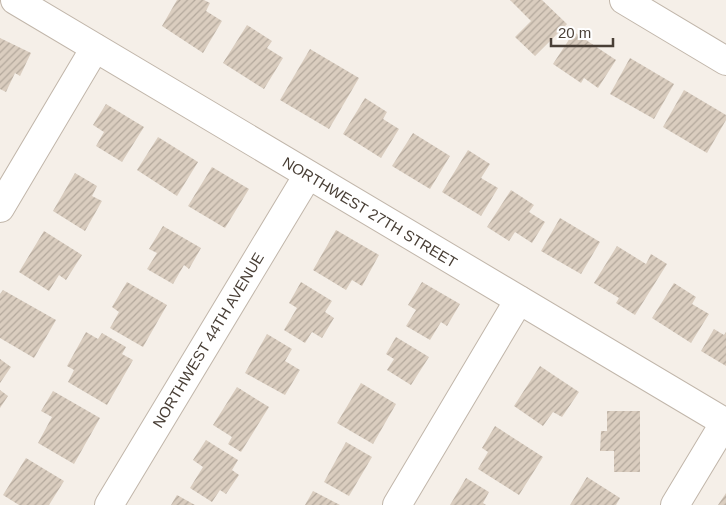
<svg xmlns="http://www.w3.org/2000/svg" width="726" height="505" viewBox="0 0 726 505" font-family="Arial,sans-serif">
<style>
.building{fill:url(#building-hatch)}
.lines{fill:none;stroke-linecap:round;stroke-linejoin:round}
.minor-casing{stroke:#c1b6aa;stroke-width:30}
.minor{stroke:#fff;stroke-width:28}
.labels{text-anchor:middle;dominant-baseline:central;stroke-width:5;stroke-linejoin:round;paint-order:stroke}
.street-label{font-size:15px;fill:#493f36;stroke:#fff}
</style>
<defs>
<pattern id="building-hatch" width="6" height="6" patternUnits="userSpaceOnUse" patternTransform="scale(1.25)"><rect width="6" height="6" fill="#dacdbf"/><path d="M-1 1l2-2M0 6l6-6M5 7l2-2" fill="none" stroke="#b3a89c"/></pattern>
</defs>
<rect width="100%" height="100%" fill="#f5efe8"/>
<!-- building -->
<g class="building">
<path d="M177 0H204L210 3 206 11 222 21 203 53 162 26Z"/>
<path d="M510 0H542L567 24 535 56 515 37 531 21Z"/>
<path d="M247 25 272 41 267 48 283 58 264 89 223 63Z"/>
<path d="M574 32 616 60 598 88 584 78 581 83 553 64Z"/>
<path d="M0 38 31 53 20 76 15 73 6 92 0 89Z"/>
<path d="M310 49 359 78 329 129 280 100Z"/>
<path d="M630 58 674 84 654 119 610 94Z"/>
<path d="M684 90 726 115V120L707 153 663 127Z"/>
<path d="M365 98 387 112 383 119 399 129 381 158 343 134Z"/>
<path d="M106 104 144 127 122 162 96 146 104 132 93 125Z"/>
<path d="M413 133 450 156 430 189 392 166Z"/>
<path d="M158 137 198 162 177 196 137 170Z"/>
<path d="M468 150 490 164 481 178 498 188 481 216 442 192Z"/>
<path d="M212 167 249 189 225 228 188 206Z"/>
<path d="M75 173 97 186 92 196 102 201 85 231 53 211Z"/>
<path d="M511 190 534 205 529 212 545 222 532 243 515 232 509 241 487 227Z"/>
<path d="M560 218 600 242 581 274 541 251Z"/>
<path d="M163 226 201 248 189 269 184 265 173 284 147 269 157 253 149 249Z"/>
<path d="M336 230 379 255 362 286 352 280 346 290 313 270Z"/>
<path d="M44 231 82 255 66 280 59 275 49 291 19 272Z"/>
<path d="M617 246 646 264 651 254 667 264 635 315 616 303 619 298 594 283Z"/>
<path d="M127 282 167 305 143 347 110 328 119 312 112 307Z"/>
<path d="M301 282 332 301 325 312 334 318 322 338 312 332 305 343 284 330 297 308 289 303Z"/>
<path d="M422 282 460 304 447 326 441 322 430 340 406 326 416 310 408 305Z"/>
<path d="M674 283 696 297 692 304 709 314 691 343 652 318Z"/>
<path d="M3 290 56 320 34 358 0 338V294Z"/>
<path d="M714 329 724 335 726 332V366L701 351Z"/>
<path d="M86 332 98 339 102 333 126 347 122 354 133 360 107 405 68 382 74 370 67 366Z"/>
<path d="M267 334 292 349 285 361 300 370 285 395 245 373Z"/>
<path d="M396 337 429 357 411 385 387 370 394 359 386 354Z"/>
<path d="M0 359 11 367 0 383Z"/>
<path d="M540 366 579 392 562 417 553 412 543 426 514 406Z"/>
<path d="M361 383 396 404 373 444 337 423Z"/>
<path d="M237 387 269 407 241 452 228 444 232 437 213 425Z"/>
<path d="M0 390 8 396 0 408Z"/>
<path d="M53 391 100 418 74 464 38 443 52 417 41 411Z"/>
<path d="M607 411H640V472H614V451H600L601 431H607Z"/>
<path d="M495 426 543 457 519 495 478 469 488 452 482 448Z"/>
<path d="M206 440 238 460 232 470 239 475 226 494 220 490 212 502 190 488 203 467 193 460Z"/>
<path d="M346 442 372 457 349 496 324 482Z"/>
<path d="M26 458 64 481 49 505H19L3 495Z"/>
<path d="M587 477 620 498 616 505H570Z"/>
<path d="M466 478 489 492 483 503 486 505H450Z"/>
<path d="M313 491 340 505H305Z"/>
<path d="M726 493V505H718Z"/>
<path d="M177 495 195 505H171Z"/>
</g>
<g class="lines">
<defs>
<g id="minor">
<path d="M15 0 726 423"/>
<path d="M624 0 726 61"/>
<path d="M0 208 95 48"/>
<path d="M109 505 308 175"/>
<path d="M397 505 519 300"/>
<path d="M675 505 725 422"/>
</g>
</defs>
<!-- minor casing -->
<use href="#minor" class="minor-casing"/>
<!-- minor -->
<use href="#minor" class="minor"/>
</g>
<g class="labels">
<!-- street labels -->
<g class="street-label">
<text transform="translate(370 212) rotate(31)">NORTHWEST 27TH STREET</text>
<text transform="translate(208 340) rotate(-59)">NORTHWEST 44TH AVENUE</text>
</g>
</g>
<!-- scale -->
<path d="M551 38v8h62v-8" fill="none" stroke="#493f36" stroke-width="2.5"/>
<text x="558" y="38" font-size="15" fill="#493f36" stroke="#ffffff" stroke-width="4" paint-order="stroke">20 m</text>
</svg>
